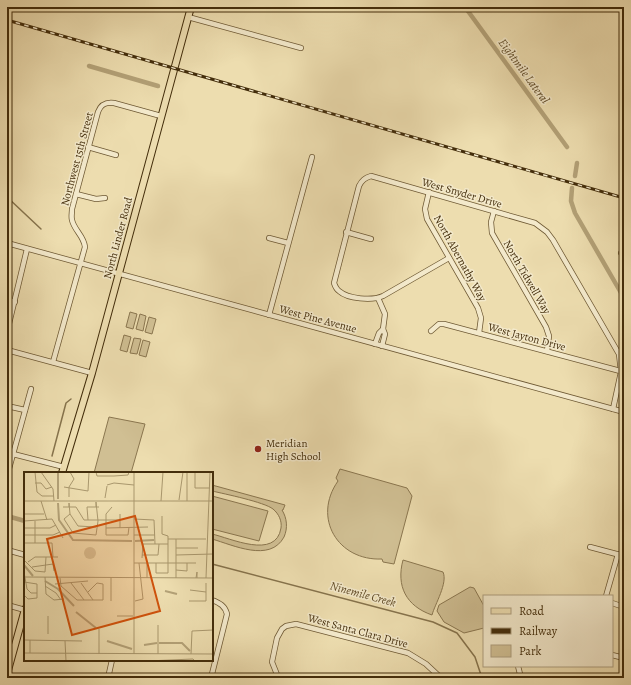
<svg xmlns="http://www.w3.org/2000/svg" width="631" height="685" viewBox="0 0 631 685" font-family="Alegreya,serif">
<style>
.green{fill:#d0bf93;stroke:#8a764f}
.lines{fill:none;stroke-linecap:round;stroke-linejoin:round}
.stream{stroke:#86734c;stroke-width:1.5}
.canal{stroke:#b3a177;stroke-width:4.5}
.minor-casing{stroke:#6e5934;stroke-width:6}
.major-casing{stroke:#432d0b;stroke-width:8}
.minor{stroke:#f3e9cb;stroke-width:4.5}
.major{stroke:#edddaf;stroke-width:6}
.rail-casing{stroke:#432d0b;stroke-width:3}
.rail{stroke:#f3e9cb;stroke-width:1.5;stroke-dasharray:4.5;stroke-linecap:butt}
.poi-dot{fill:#8f2418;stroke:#f3e9cb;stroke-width:1.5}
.labels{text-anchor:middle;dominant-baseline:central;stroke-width:3;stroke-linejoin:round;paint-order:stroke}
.street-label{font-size:11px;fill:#432d0b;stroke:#f3e9cb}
.poi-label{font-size:11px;fill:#432d0b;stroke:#f3e9cb;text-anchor:start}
.water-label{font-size:12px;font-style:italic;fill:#5f4a26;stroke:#f3e9cb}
.inset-river{fill:none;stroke:#b3a177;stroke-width:2}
.inset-road{fill:none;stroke:#a9976d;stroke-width:1}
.view{fill:#cf520c;fill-opacity:0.15;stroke:#cf520c;stroke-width:2}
.inset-edge{fill:none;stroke:#432d0b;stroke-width:2}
</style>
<rect width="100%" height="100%" fill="#edddaf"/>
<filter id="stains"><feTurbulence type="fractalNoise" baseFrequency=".005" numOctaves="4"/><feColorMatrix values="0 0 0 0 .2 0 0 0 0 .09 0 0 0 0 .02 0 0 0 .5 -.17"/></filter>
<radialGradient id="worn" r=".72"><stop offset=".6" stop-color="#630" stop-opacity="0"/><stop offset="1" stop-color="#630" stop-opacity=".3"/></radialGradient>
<!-- green -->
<g class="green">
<path d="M130 312 137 314 133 329 126 327Z"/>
<path d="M140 314 146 316 143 331 136 329Z"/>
<path d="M149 317 156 319 152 334 145 332Z"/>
<path d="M124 335 131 337 127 352 120 350Z"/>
<path d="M134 338 141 339 137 354 130 353Z"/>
<path d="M143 340 150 342 146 357 139 355Z"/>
<path d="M109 417 145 424 131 473H94Z"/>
<path d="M340 469 407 488 412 496 394 564 383 562 382 559C338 561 312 518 338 481L336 478Z"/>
<path d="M212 485 285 505 283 510H282C287 518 288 528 284 537 270 563 233 545 212 539V534C230 538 276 560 281 528 282 521 279 514 273 509 264 502 225 494 212 491Z"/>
<path d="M212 496 268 511 259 541 212 529Z"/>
<path d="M403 560 443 572C448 583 435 604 432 615 406 606 396 586 403 560Z"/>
<path d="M470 587 474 588 484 606V628L464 633 444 622 437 611 439 605Z"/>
</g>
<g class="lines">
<!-- stream -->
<g class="stream">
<path d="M7 197 41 229"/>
<path d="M52 456 66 403 71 399"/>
<path d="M47 473 48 472"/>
<path d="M212 564 433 622 457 633 475 657 482 678"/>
</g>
<!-- canal -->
<g class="canal">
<path d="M465 7 567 147"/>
<path d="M89 66 158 86"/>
<path d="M575 176 577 163"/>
<path d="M572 188 571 201 575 213 624 298"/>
<path d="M7 516 25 521"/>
</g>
<defs>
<g id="minor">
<path d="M188 17 301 48"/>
<path d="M88 147 116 155"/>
<path d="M429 192 425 209 427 219 478 308 481 318 479 333"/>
<path d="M76 194 96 199 105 198"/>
<path d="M494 211 491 222 492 233 546 327 549 336 547 351"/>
<path d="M346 232 371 239"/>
<path d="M269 238 288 243"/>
<path d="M7 243 624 412"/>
<path d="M621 253 624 252"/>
<path d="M449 258 383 296C372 301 348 299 339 291 336 289 335 286 334 283L359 186C362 180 365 178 371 176L535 223 547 232 553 240 619 354 621 372 613 409"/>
<path d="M378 298 385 314 383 329"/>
<path d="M7 300 15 302"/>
<path d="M269 315 312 157"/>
<path d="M431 331 439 324H444L624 372"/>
<path d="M7 332 27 249"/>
<path d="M375 344 379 333 383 329 385 334 382 346"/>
<path d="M7 350 92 373"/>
<path d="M53 362 85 247C84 236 74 230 72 220 71 217 72 213 72 209L98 112C101 104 106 102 114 103L161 116"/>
<path d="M7 406 25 410"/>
<path d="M13 454 64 467"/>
<path d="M7 476 31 389"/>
<path d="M590 547 624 556"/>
<path d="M7 550 25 555"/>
<path d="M606 596 618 554"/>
<path d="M612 603 624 607"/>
<path d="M7 605 25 610"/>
<path d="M612 655 624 658"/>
<path d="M518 666 521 678"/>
<path d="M278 677 272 662 277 638 282 629 286 626 296 624 408 653 426 664 441 678"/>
<path d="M108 678 112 660"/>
<path d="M211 678 227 614C225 606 220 603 212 600"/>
<path d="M276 678 285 676 294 678"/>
</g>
<g id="major">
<path d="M62 473 92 373 191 7"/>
<path d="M7 674 25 609"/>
</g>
</defs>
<!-- minor casing -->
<use href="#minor" class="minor-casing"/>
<!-- major casing -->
<use href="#major" class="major-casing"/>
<!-- minor -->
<use href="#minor" class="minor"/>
<!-- major -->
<use href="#major" class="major"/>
<defs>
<path id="rail" d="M7 20 624 198"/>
</defs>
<!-- rail casing -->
<use href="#rail" class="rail-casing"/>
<!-- rail -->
<use href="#rail" class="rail"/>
</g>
<!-- markers -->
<circle class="poi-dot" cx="258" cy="449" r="4"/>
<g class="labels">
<!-- street labels -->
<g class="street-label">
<text transform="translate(77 159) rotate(-75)">Northwest 15th Street</text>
<text transform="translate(462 193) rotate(16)">West Snyder Drive</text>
<text transform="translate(118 238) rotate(-75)">North Linder Road</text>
<text transform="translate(460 258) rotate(61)">North Abernathy Way</text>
<text transform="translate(527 277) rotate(60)">North Tidwell Way</text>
<text transform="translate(318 319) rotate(15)">West Pine Avenue</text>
<text transform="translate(527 337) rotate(15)">West Jayton Drive</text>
<text transform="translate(358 631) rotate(15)">West Santa Clara Drive</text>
</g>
<!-- poi labels -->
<g class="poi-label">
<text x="266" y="443">Meridian<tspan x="266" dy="13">High School</tspan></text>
</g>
<!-- water labels -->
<g class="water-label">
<text transform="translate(524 71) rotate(54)">Eightmile Lateral</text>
<text transform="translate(363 594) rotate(15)">Ninemile Creek</text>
</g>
</g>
<!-- overview -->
<g transform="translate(24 472)">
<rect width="189" height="189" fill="#edddaf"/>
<path d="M60 81a6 6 0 1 1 12 0a6 6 0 1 1-12 0Z" fill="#d0bf93"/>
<path class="inset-river" d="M34 27V1M34 31 35 48 49 68 108 69M111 69 130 68M0 93 9 104M21 109 34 117 50 134M141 119 153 122M52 140 72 156M83 169 108 177M135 171H158L166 179M120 173 133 171"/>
<path class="inset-road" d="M11 0 13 20 18 24H30M17 0 29 17 30 29M72 0 73 4H90L104 3 105 0M110 0V182M163 0V29M171 0V16H186M11 11H17L22 17 28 15M83 13 90 11 110 13M40 15 64 19 65 0M45 25V15L50 7 46 0M81 26 83 14M155 28 159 0M0 29H189M17 29 23 48M137 29 139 0M0 32V48M39 35H52L60 48H96M45 35V31L46 42 54 54 72 55M88 35 82 42V63H104L105 55M0 42H20M46 42 40 47 49 61 72 63 74 49 72 30V35M96 42V56M110 47 130 48 131 72M64 48 63 35H75M0 49 28 47 39 66M0 56H26L32 53M82 56 124 55M0 63H29L36 60M110 63H131M144 67H182M0 71H28L29 85M11 71V49M152 76H174M118 83H134L135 72M152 83 189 82M118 86 119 72H144M0 88 11 99 21 100 22 85M4 90 11 85H34M110 91H172M123 91V106M132 91V101H144V64L138 62V44M8 95 29 92 30 99M152 98 163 99V91M0 100 3 117 7 121H13M0 105 189 106M21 105 22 122 30 128 40 127M36 106 37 114 53 128H79V112L73 111 64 120M152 106V67M172 106 173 100V106M182 106 186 0M0 110 13 112V126L4 127 0 123M47 111 60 128M57 111 69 128M31 112 64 109M21 114 32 121 37 128M166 118 182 120M87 129V105M111 129 119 127 115 91M165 129H182V111M24 144V162M93 144H109M75 157V182M0 168 58 169M41 169 42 189M0 181 189 182M6 181V168M134 182V153M167 182 168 159 189 158M0 189H29M123 189 169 187 171 189"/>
<path class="view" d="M111 44 136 139 48 163 23 67Z"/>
<rect width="189" height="189" class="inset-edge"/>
</g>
<!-- margin -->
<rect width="631" height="685" fill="none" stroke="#edddaf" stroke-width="24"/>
<rect x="8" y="8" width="615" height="669" fill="none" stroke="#432d0b" stroke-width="2"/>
<rect x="12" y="12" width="607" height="661" fill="none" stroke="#432d0b"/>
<!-- legend -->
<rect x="483" y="595" width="130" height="72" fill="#f3e9cb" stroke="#ad9e7e"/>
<rect x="491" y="608" width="20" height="6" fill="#edddaf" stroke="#ad9e7e"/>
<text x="519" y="615" font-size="12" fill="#432d0b">Road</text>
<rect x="491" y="628" width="20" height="6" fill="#432d0b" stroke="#ad9e7e"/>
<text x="519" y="635" font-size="12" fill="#432d0b">Railway</text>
<rect x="491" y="645" width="20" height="12" fill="#d0bf93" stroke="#ad9e7e"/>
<text x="519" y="655" font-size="12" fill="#432d0b">Park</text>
<rect width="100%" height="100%" filter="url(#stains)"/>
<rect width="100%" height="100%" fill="url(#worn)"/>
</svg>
